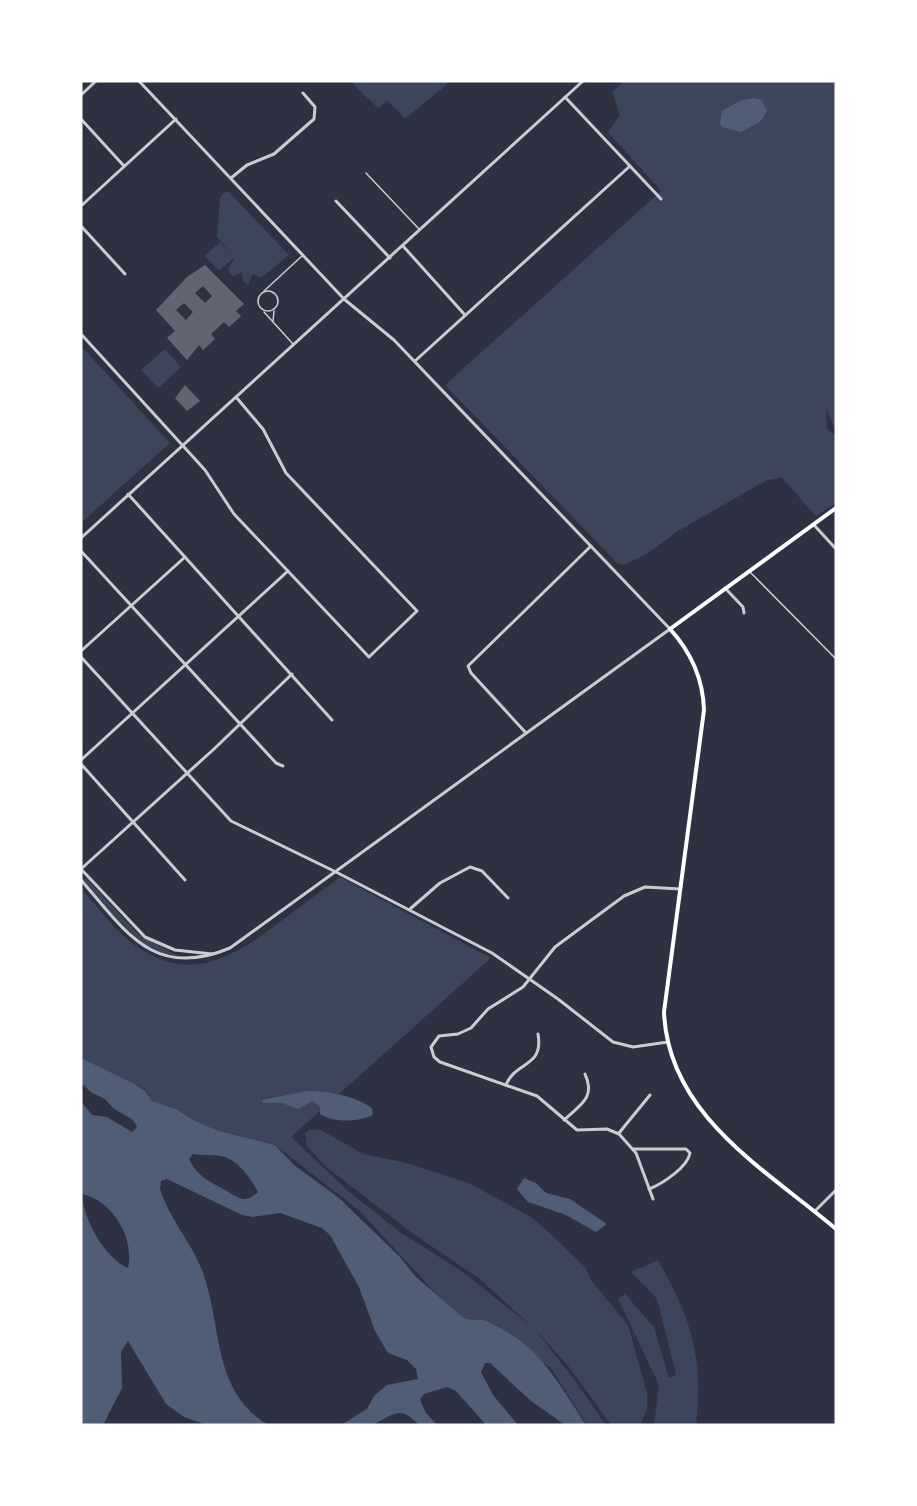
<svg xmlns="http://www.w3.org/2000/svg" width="917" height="1506" viewBox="0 0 917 1506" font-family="Karla,sans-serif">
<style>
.green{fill:#3c4559}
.water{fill:#4f5d75;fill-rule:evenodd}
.building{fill:#626471;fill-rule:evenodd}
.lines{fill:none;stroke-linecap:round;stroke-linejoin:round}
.service{stroke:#caccd0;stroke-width:1.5}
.minor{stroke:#caccd0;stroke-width:3}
.tertiary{stroke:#caccd0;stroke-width:3}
.secondary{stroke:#fff;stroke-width:4}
</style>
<rect width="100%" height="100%" fill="#2d3142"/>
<!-- green -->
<g class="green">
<path d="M350 81H451L405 119 387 100 378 108Z"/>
<path d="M624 81H836V432L826 408 827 428 836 436V503L816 516 782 478 767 480 678 531 647 554 624 565 617 563 445 385 661 191 608 132 620 115 612 92Z"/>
<path d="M228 191 289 255 261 278 253 274 248 285 243 281 242 272 234 276 230 274 228 269 235 257 219 271 205 256 220 242 234 257 217 237 220 199 222 194Z"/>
<path d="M81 346 170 443 81 523Z"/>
<path d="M165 349 181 367 158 388 141 370Z"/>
<path d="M340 877 491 958 291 1137 347 1190 400 1232 463 1272 532 1327 480 1279 412 1233 325 1166 307 1146 305 1133 309 1130H321L363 1154 407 1163 471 1184 531 1217 554 1237 585 1267 591 1280 628 1325 647 1393V1410L640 1425H611L569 1367 534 1328 576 1382 606 1425H587L551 1368 491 1325 459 1319 361 1212 275 1145 219 1131 195 1121 176 1109 152 1101 145 1090 133 1083 81 1058V888C99 908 116 933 139 948 192 983 233 957 277 924 298 908 319 893 340 877Z"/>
<path d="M86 878 137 933 178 956C145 959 104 903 83 880Z"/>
<path d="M658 1260C691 1318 704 1358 696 1425H654L659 1385 618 1299 625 1294 654 1327 669 1378 676 1375 657 1299 631 1272Z"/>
</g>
<!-- water -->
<g class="water">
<path d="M755 98 762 100 767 111 760 122 741 132 722 127 720 123 722 111 742 100Z"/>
<path d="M81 1058 133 1083 145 1091 152 1101 176 1109 195 1121 219 1131 275 1145 294 1165 339 1198 399 1256 415 1276 461 1316C470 1322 474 1319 483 1320 491 1322 505 1331 512 1335 545 1356 565 1393 586 1425H565L531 1401 490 1363H485L481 1372 493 1395 518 1425H486L456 1391 447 1387 424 1394 420 1400 426 1413 437 1425H419C399 1405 396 1414 374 1424 366 1428 351 1425 341 1425L367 1409 374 1396 387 1385 418 1379 416 1369 407 1360 388 1353 375 1331 359 1287 330 1235 322 1228 280 1213 253 1217 242 1215 167 1179 161 1181 160 1189C169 1218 191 1242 202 1270 223 1326 211 1390 268 1425H207L184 1417 166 1404 128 1341 121 1352 122 1388 103 1425H81V1101L92 1115 107 1117 132 1132 137 1127 133 1120 113 1108 105 1099 92 1093 81 1083ZM193 1154C204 1156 212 1154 221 1156 238 1159 251 1179 258 1192 245 1205 237 1197 225 1190 209 1181 198 1177 189 1159ZM82 1194C112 1200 135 1238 128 1268 104 1258 83 1218 82 1194Z"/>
<path d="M307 1091C329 1091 353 1095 372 1108L373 1115C360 1122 333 1123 320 1114V1107L313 1101 298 1109 282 1103H263L262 1100Z"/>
<path d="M524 1178 536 1183 546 1193 570 1199 607 1224 596 1232 566 1215 528 1202 517 1189Z"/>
</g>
<!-- building -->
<g class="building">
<path d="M205 265 244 304 236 311 241 316 229 327 224 322 211 334 215 339 203 350 199 345 187 360 167 338 175 331 156 310 187 277ZM203 286 212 296 205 303 195 293ZM184 303 193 312 186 320 176 310Z"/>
<path d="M185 385 200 401 187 411 175 398Z"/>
</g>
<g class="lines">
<!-- service -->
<g class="service">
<path d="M366 173 419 229"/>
<circle cx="268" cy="301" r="10"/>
<path d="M264 291 303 255"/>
<path d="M264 312 293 344"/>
<path d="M273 321 274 311"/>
<path d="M749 571 836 659"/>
</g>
<!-- minor -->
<g class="minor">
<path d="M81 95 96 81"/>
<path d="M565 97 661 199"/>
<path d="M81 119 124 166"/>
<path d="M231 178 247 165 274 154 314 119 315 107 303 93"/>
<path d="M336 201 390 258"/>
<path d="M81 206 176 119"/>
<path d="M81 226 125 274"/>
<path d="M403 246 465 315"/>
<path d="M81 334 205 470 234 514 369 657 417 611 286 473 263 429 236 397"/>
<path d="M415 361 630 166"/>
<path d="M128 494 332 720"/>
<path d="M81 551 276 763 283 766"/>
<path d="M725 588 743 607 744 613"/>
<path d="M81 651 185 557"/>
<path d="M81 657 231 821 336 872"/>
<path d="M526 733 471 673 468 666 591 546"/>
<path d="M81 760 288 571"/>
<path d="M81 764 185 880"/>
<path d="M81 869 214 749 292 674"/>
<path d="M410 909 440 883 470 867 482 871 508 898"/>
<path d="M506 1085C515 1061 544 1068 538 1034"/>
<path d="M564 1120C580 1105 596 1098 585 1074"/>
<path d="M619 1133 650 1095"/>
<path d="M633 1149H686L690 1153C688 1167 662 1184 649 1189"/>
<path d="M653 1199 636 1153 619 1134 607 1129 577 1130 537 1096 440 1062 434 1057 431 1047 439 1036 458 1034 471 1028 488 1009 523 987 555 947 624 896 645 887 680 889"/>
</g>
<!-- tertiary -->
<g class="tertiary">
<path d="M814 525 836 549"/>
<path d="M81 538 583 81"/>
<path d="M81 869 145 937 175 950 212 954"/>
<path d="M336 872 492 953 558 999 613 1042 633 1047 668 1042"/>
<path d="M81 880C126 932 154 980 230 948L670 629 394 340 344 299 139 81"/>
<path d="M815 1211 836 1190"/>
</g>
<!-- secondary -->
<path class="secondary" d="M836 508 670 629C691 652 703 678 704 710L664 1012C668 1115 765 1169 836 1229"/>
</g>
<!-- border -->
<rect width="917" height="1506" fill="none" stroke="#ffffff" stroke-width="165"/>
</svg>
